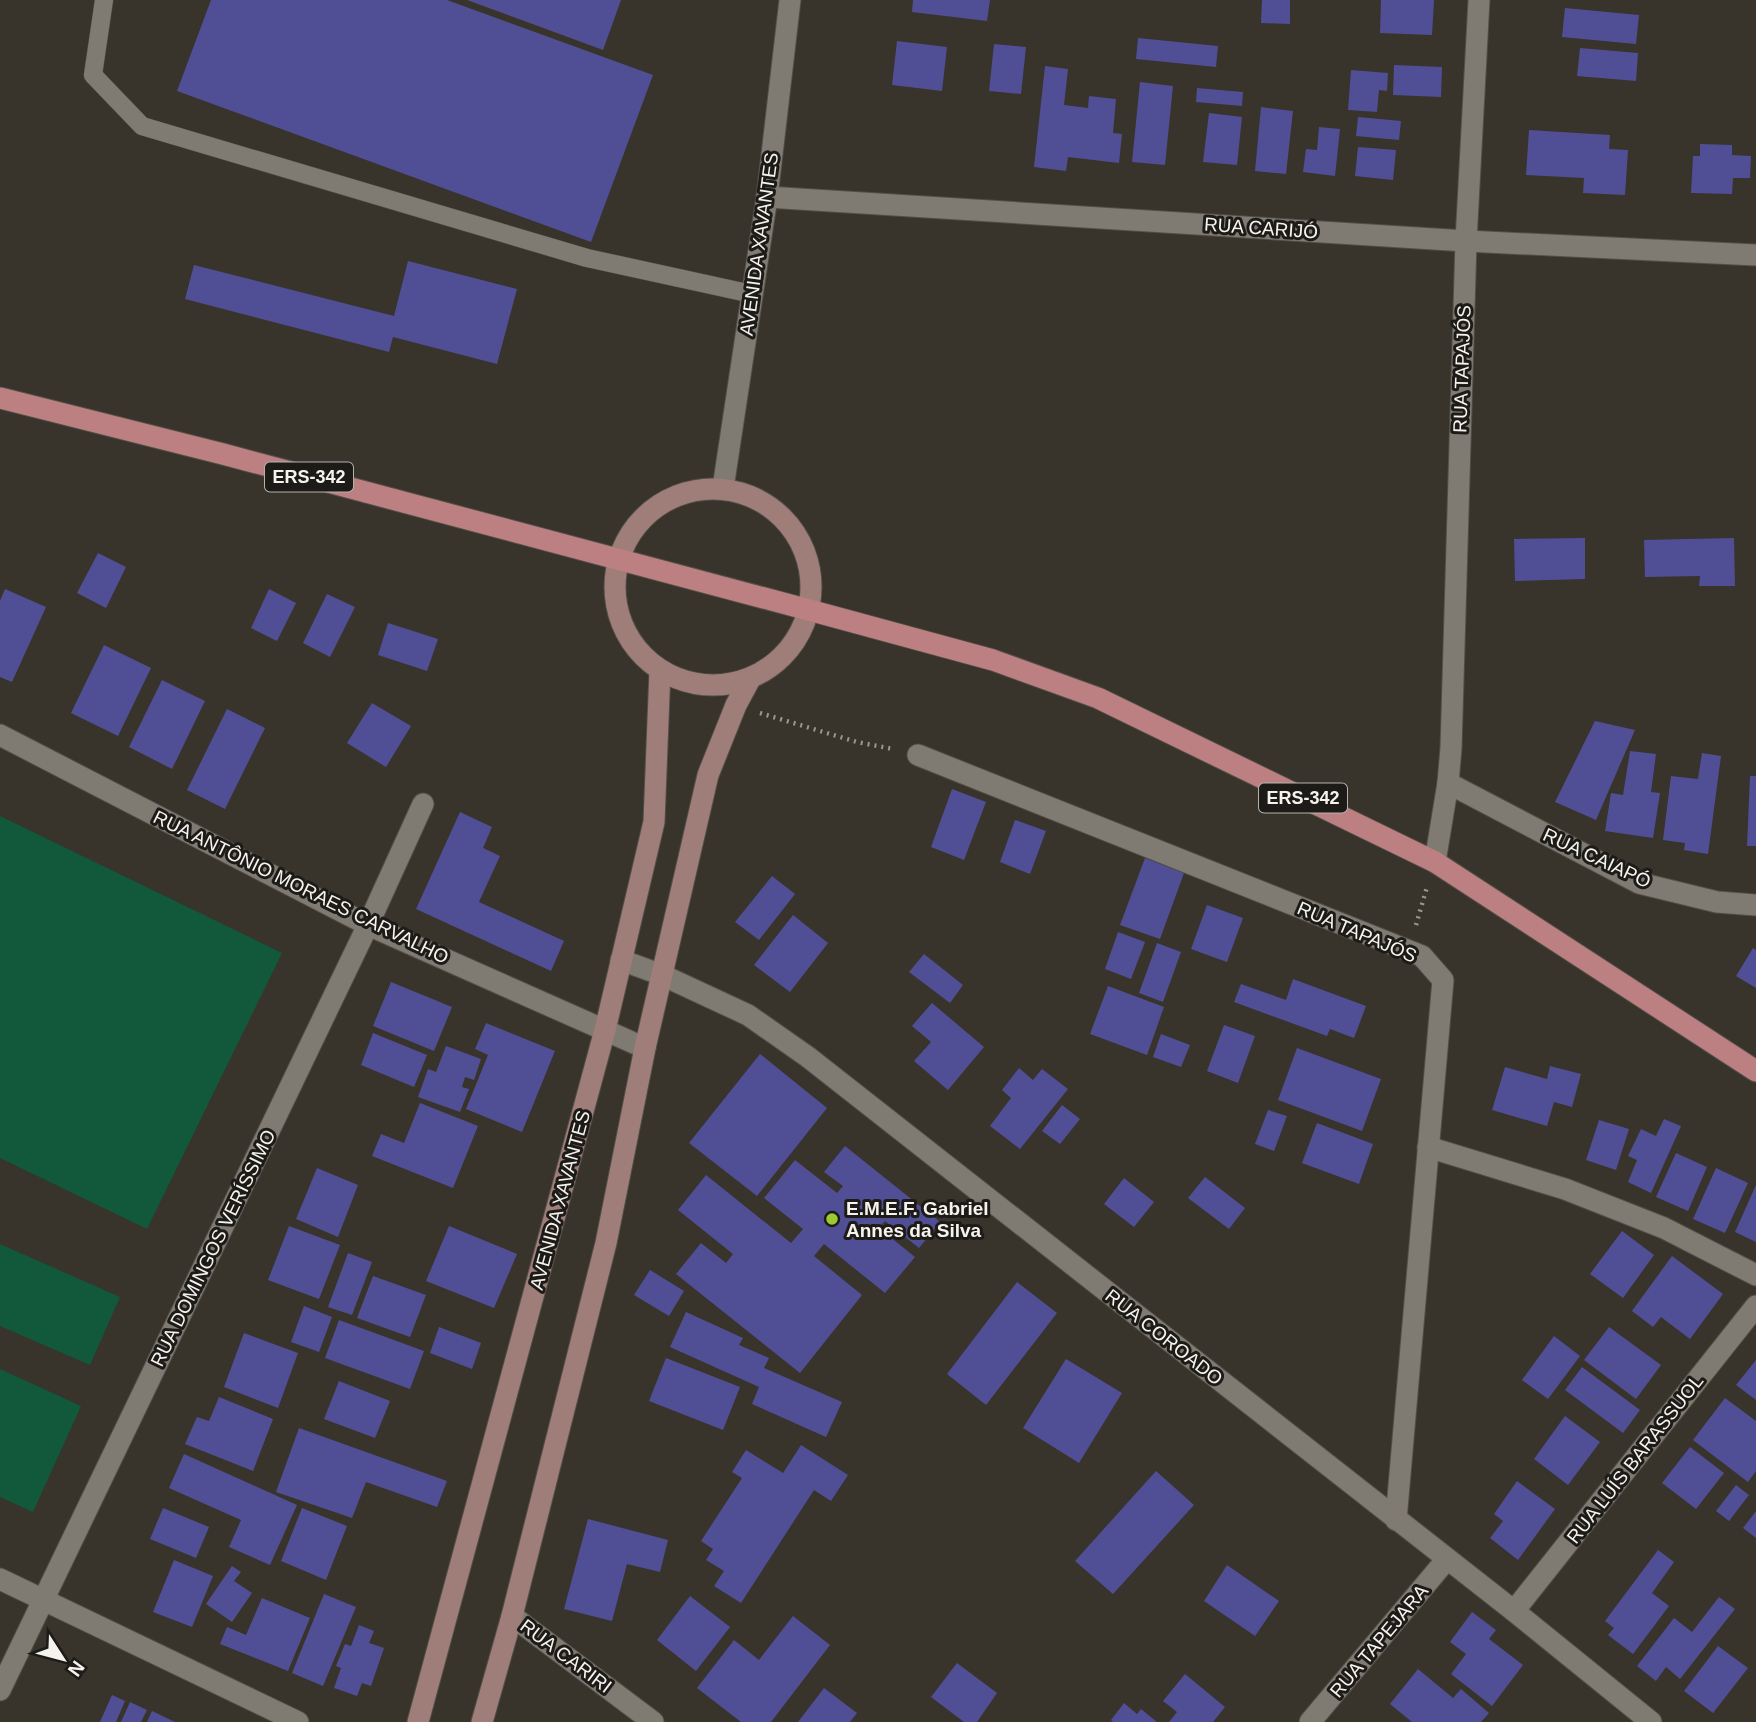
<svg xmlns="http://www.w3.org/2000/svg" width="1756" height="1722" viewBox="0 0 1756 1722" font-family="Helvetica,sans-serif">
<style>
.green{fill:#12583a}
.building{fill:#504f96}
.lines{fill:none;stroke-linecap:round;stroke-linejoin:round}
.service-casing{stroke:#534f48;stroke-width:19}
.minor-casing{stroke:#534f48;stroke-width:23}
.tertiary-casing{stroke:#534f48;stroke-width:23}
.secondary-casing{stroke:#534f48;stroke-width:23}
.primary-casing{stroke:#534f48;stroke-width:23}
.path{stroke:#9a9690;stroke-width:4.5;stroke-dasharray:2 5;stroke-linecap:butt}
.service{stroke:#807b72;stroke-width:18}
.minor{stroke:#807b72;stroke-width:21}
.tertiary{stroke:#807b72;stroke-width:21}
.secondary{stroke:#9f7e7a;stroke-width:21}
.primary{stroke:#bd8082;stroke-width:21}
.poi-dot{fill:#9dca31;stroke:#1d1b18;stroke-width:2.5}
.labels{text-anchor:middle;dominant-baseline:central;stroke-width:6;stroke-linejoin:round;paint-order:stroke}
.shield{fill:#1d1b18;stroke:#b5b2ae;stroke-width:2}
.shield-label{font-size:18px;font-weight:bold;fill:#f6f3ee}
.street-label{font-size:19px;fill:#f6f3ee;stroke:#1d1b18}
.poi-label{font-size:19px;font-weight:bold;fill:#f6f3ee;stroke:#1d1b18;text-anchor:start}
</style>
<rect width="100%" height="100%" fill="#38332b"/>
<!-- green -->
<g class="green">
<path d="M0 816 282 953 147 1229 0 1158Z"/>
<path d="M0 1244 120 1297 90 1365 0 1326Z"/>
<path d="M0 1369 81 1406 33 1512 0 1497Z"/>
</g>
<!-- building -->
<g class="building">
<path d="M211 0H447L653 75 591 242 177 91Z"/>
<path d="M467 0H621L603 50Z"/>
<path d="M913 0H990L987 21 912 12Z"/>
<path d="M1262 0H1290V24L1261 23Z"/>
<path d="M1381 0H1434L1432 35 1380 33Z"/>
<path d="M1565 8 1639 15 1636 44 1562 37Z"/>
<path d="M1138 38 1218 46 1216 67 1136 59Z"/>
<path d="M897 41 947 47 942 91 892 85Z"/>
<path d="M994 44 1026 47 1021 94 989 91Z"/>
<path d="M1580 48 1638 53 1636 81 1577 76Z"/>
<path d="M1394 65 1442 67 1441 97 1393 95Z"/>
<path d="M1045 66 1068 69 1064 105 1088 108 1089 96 1116 99 1113 133 1122 134 1119 163 1068 157 1066 171 1034 167Z"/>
<path d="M1351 70 1388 73 1387 91 1379 90 1377 112 1348 110Z"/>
<path d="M1140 82 1173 86 1165 165 1132 162Z"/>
<path d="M1197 88 1243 92 1242 106 1196 102Z"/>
<path d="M1261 107 1293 111 1286 174 1255 171Z"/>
<path d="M1209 113 1242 117 1237 165 1203 162Z"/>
<path d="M1358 117 1401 121 1399 140 1356 136Z"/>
<path d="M1319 127 1340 129 1335 176 1303 172 1306 149 1317 150Z"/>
<path d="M1529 130 1610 135 1609 149 1628 150 1625 195 1583 193 1584 178 1526 175Z"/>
<path d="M1700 144 1732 145V155L1751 156 1750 178H1733L1732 194 1691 193 1693 156H1700Z"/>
<path d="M1358 147 1396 150 1393 180 1355 176Z"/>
<path d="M408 261 517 289 497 364 393 337 389 352 185 299 194 265 394 316Z"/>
<path d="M1585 538V579L1515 581 1514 539Z"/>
<path d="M1734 538 1735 586H1699L1700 576 1645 577 1644 540Z"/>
<path d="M98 553 126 567 106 608 77 593Z"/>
<path d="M5 589 46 607 12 682 0 677V601Z"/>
<path d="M269 589 296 603 277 641 251 628Z"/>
<path d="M327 594 355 607 330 657 303 643Z"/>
<path d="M388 623 438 639 427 671 378 655Z"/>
<path d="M104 645 151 668 118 736 71 713Z"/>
<path d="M162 680 205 701 172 769 129 747Z"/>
<path d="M372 703 411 726 386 767 347 743Z"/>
<path d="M227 709 265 728 225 809 187 790Z"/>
<path d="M1595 721 1635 730 1596 820 1555 802Z"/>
<path d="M1630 751 1656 754 1651 792 1660 793 1653 838 1605 831 1611 793 1623 795Z"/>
<path d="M1702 753 1721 756 1708 854 1684 850 1685 843 1663 840 1671 776 1698 779Z"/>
<path d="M1750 776H1756V846H1747Z"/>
<path d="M952 789 986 802 964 860 931 847Z"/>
<path d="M460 812 492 827 483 848 500 856 479 902 564 941 551 971 416 909Z"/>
<path d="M1015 820 1046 831 1030 874 1000 862Z"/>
<path d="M1145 858 1184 873 1160 939 1120 925Z"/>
<path d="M772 876 795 894 759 940 735 922Z"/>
<path d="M1207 905 1243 918 1227 962 1191 949Z"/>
<path d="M793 915 828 943 790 992 754 965Z"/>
<path d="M1118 932 1145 942 1131 979 1105 969Z"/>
<path d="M1157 943 1181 952 1163 1002 1139 993Z"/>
<path d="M1753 948 1756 950V988L1736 976Z"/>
<path d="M924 954 963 985 950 1003 909 972Z"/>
<path d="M1293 979 1366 1006 1354 1038 1330 1029 1327 1036 1234 1002 1241 984 1286 1000Z"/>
<path d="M391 982 452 1007 434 1051 373 1026Z"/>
<path d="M1108 986 1164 1007 1147 1055 1090 1034Z"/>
<path d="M932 1003 984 1047 948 1090 914 1061 931 1042 912 1026Z"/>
<path d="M486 1023 555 1051 522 1132 466 1109 488 1055 475 1049Z"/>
<path d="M1224 1025 1255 1036 1238 1083 1207 1071Z"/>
<path d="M373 1033 427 1055 414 1087 361 1065Z"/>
<path d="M1161 1034 1190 1045 1181 1067 1153 1057Z"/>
<path d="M446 1046 481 1059 474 1080 465 1077 462 1087 469 1089 460 1112 418 1097 428 1069 436 1072Z"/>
<path d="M1297 1048 1381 1079 1362 1131 1278 1100Z"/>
<path d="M760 1054 827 1108 757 1196 689 1143Z"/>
<path d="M1550 1066 1581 1074 1572 1107 1554 1102 1547 1126 1492 1110 1505 1067 1547 1079Z"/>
<path d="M1019 1068 1033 1080 1042 1069 1068 1089 1020 1149 990 1126 1011 1098 1002 1090Z"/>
<path d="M420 1103 478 1126 453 1188 372 1156 381 1134 404 1143Z"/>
<path d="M1062 1105 1080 1119 1060 1144 1042 1131Z"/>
<path d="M1268 1110 1287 1116 1274 1151 1255 1144Z"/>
<path d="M1664 1119 1681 1126 1651 1193 1628 1182 1637 1160 1628 1156 1641 1129 1656 1136Z"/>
<path d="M1599 1120 1629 1129 1616 1170 1586 1160Z"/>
<path d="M1317 1123 1373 1144 1359 1184 1302 1163Z"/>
<path d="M845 1146 940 1222 919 1248 885 1221 879 1228 915 1257 885 1293 824 1244 814 1256 862 1295 800 1373 676 1274 701 1243 726 1263 733 1254 678 1210 706 1175 791 1243 803 1229 764 1198 795 1160 837 1193 843 1186 824 1172Z"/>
<path d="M1676 1153 1707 1167 1688 1211 1656 1197Z"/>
<path d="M317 1168 358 1185 338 1237 296 1219Z"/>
<path d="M1716 1168 1748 1183 1725 1233 1693 1219Z"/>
<path d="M1205 1177 1245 1208 1229 1229 1188 1198Z"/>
<path d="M1124 1178 1154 1202 1134 1227 1104 1204Z"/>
<path d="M1756 1185V1242L1735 1232Z"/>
<path d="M289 1226 340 1245 319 1299 268 1280Z"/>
<path d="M449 1226 517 1254 494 1308 426 1281Z"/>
<path d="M1622 1231 1654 1255 1623 1298 1590 1274Z"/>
<path d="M348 1253 372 1262 352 1315 328 1307Z"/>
<path d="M1672 1256 1723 1294 1690 1339 1661 1317 1653 1327 1632 1311Z"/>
<path d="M650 1270 684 1291 669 1316 634 1295Z"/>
<path d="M373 1276 426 1295 410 1337 357 1318Z"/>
<path d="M1017 1282 1057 1313 986 1405 947 1374Z"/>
<path d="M304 1306 332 1317 319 1352 291 1342Z"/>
<path d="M686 1312 743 1338 739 1345 769 1358 764 1368 842 1402 826 1437 752 1404 759 1387 670 1347Z"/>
<path d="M339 1320 424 1351 410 1389 325 1358Z"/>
<path d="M439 1327 481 1343 472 1369 430 1353Z"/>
<path d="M1609 1327 1661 1365 1636 1399 1584 1360Z"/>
<path d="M244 1333 298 1353 278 1408 224 1387Z"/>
<path d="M1554 1336 1580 1356 1548 1399 1522 1380Z"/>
<path d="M666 1358 740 1387 723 1430 649 1401Z"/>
<path d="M1066 1359 1122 1393 1079 1463 1023 1428Z"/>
<path d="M1756 1360V1400L1736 1385Z"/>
<path d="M1582 1367 1640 1410 1623 1433 1565 1390Z"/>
<path d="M339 1381 390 1401 375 1438 324 1419Z"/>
<path d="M219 1397 273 1419 253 1471 185 1444 197 1417 209 1421Z"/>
<path d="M1725 1398 1756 1421V1471L1748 1482 1693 1440Z"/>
<path d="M1565 1416 1600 1442 1568 1485 1534 1459Z"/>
<path d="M299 1428 447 1481 437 1507 366 1482 352 1518 276 1492Z"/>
<path d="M801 1445 848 1475 831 1501 814 1490 741 1603 714 1586 724 1571 706 1560 713 1549 701 1541 742 1478 732 1472 746 1450 783 1473Z"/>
<path d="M1690 1447 1724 1473 1696 1509 1662 1483Z"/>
<path d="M184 1454 297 1505 270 1565 229 1547 241 1520 169 1488Z"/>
<path d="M1156 1471 1194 1505 1113 1594 1075 1561Z"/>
<path d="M1517 1481 1555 1509 1518 1560 1490 1538 1503 1521 1494 1514Z"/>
<path d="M1736 1485 1749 1495 1729 1521 1716 1511Z"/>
<path d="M163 1508 209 1527 196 1558 150 1539Z"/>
<path d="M302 1508 347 1526 326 1580 281 1561Z"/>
<path d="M1756 1511V1538L1743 1528Z"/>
<path d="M588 1519 668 1540 660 1572 627 1564 612 1621 564 1609Z"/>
<path d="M1658 1550 1674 1562 1652 1593 1669 1606 1633 1654 1608 1635 1614 1628 1605 1621Z"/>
<path d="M174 1560 213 1576 192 1627 153 1612Z"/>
<path d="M1227 1565 1279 1601 1255 1636 1204 1601Z"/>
<path d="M232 1566 241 1572 234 1581 252 1593 232 1622 206 1604Z"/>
<path d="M324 1594 356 1607 323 1686 292 1673Z"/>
<path d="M690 1596 730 1627 696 1671 657 1640Z"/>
<path d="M1719 1597 1735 1609 1680 1679 1666 1667 1656 1681 1637 1666 1674 1618 1692 1632Z"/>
<path d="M262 1598 310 1618 288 1671 220 1644 227 1627 246 1635Z"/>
<path d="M1472 1612 1496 1630 1489 1639 1523 1665 1492 1706 1451 1674 1466 1654 1450 1642Z"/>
<path d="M793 1616 830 1645 771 1722H741L697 1688 734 1640 759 1660Z"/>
<path d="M359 1625 374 1631 369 1643 384 1648 371 1686 362 1683 357 1696 334 1688 341 1668 336 1666 345 1644 351 1646Z"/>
<path d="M1718 1646 1748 1668 1713 1713 1684 1691Z"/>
<path d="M957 1663 997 1693 977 1722H964L931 1697Z"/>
<path d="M1418 1669 1453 1698 1461 1689 1489 1713 1481 1722H1412L1390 1704Z"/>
<path d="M1185 1674 1225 1707 1213 1722H1169L1177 1712 1163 1701Z"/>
<path d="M824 1688 857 1713 850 1722H798Z"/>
<path d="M112 1695 125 1701 116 1722H100Z"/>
<path d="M130 1702 147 1710 141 1722H121Z"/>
<path d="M1124 1703 1137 1714 1141 1709 1157 1722H1113L1111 1720Z"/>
<path d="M152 1711 175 1722H147Z"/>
</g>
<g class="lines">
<defs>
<path id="service" d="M104 0 93 75 142 126 587 258 752 294"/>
<g id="minor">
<path d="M767 197 1466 241 1756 255"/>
<path d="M0 735 368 925 645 1048"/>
<path d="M918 755 1422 956 1443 980 1396 1520"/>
<path d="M1448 783 1639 883 1717 902 1756 905"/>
<path d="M1435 862 1448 783 1451 748 1466 241 1479 0"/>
<path d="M621 960 662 975 748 1015 808 1057 1514 1611 1651 1722"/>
<path d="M1428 1147 1565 1189 1664 1228 1756 1275"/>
<path d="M0 1579 298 1722"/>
<path d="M1514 1611 1756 1306"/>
<path d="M512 1616 653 1722"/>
<path d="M0 1690 368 925 423 804"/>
<path d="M1310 1722 1447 1559"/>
</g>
<path id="tertiary" d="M723 488 767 197 790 0"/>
<g id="secondary">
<circle cx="713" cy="587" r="98"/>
<path d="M418 1722 605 1030 654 822 660 670"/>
<path d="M482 1722 512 1616 606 1243 645 1048 708 775 736 705 750 679"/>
</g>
<path id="primary" d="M0 398 223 454 809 610 993 660 1098 698 1435 862 1756 1071"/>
</defs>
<!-- service casing -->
<use href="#service" class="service-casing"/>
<!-- minor casing -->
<use href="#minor" class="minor-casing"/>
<!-- tertiary casing -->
<use href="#tertiary" class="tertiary-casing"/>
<!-- secondary casing -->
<use href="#secondary" class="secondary-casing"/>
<!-- primary casing -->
<use href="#primary" class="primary-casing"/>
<!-- path -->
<g class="path">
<path d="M760 713 857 742 893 749"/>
<path d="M1416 925 1427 887"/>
</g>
<!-- service -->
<use href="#service" class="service"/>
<!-- minor -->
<use href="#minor" class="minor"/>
<!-- tertiary -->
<use href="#tertiary" class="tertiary"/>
<!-- secondary -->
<use href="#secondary" class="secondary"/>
<!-- primary -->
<use href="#primary" class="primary"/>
</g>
<!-- markers -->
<circle class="poi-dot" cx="832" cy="1219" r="7"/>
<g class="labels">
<!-- shield labels -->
<g class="shield">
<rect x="265" y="462.5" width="88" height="29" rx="5"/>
<rect x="1259" y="783.5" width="88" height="29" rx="5"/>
</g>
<g class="shield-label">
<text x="309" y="477">ERS-342</text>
<text x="1303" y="798">ERS-342</text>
</g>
<!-- street labels -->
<g class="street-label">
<text transform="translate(1261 228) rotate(4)">RUA CARIJÓ</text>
<text transform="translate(759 244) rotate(-82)">AVENIDA XAVANTES</text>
<text transform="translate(1462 369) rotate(-88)">RUA TAPAJÓS</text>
<text transform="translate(1597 858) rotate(25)">RUA CAIAPÓ</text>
<text transform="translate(301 887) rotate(26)">RUA ANTÔNIO MORAES CARVALHO</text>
<text transform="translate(1357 932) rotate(23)">RUA TAPAJÓS</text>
<text transform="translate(560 1200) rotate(-75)">AVENIDA XAVANTES</text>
<text transform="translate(213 1248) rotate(-64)">RUA DOMINGOS VERÍSSIMO</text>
<text transform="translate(1164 1337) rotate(38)">RUA COROADO</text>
<text transform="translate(1635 1459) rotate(-52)">RUA LUÍS BARASSUOL</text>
<text transform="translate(1379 1641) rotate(-50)">RUA TAPEJARA</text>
<text transform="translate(566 1656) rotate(37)">RUA CARIRI</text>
</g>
<!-- poi labels -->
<g class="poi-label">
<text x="846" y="1208">E.M.E.F. Gabriel<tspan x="846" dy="22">Annes da Silva</tspan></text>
</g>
</g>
<!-- north arrow -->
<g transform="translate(63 1659) rotate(126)" stroke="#1d1b18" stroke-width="5" paint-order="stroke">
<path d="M0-5L12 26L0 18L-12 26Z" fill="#f6f3ee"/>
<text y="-10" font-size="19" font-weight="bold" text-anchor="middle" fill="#f6f3ee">N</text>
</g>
</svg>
